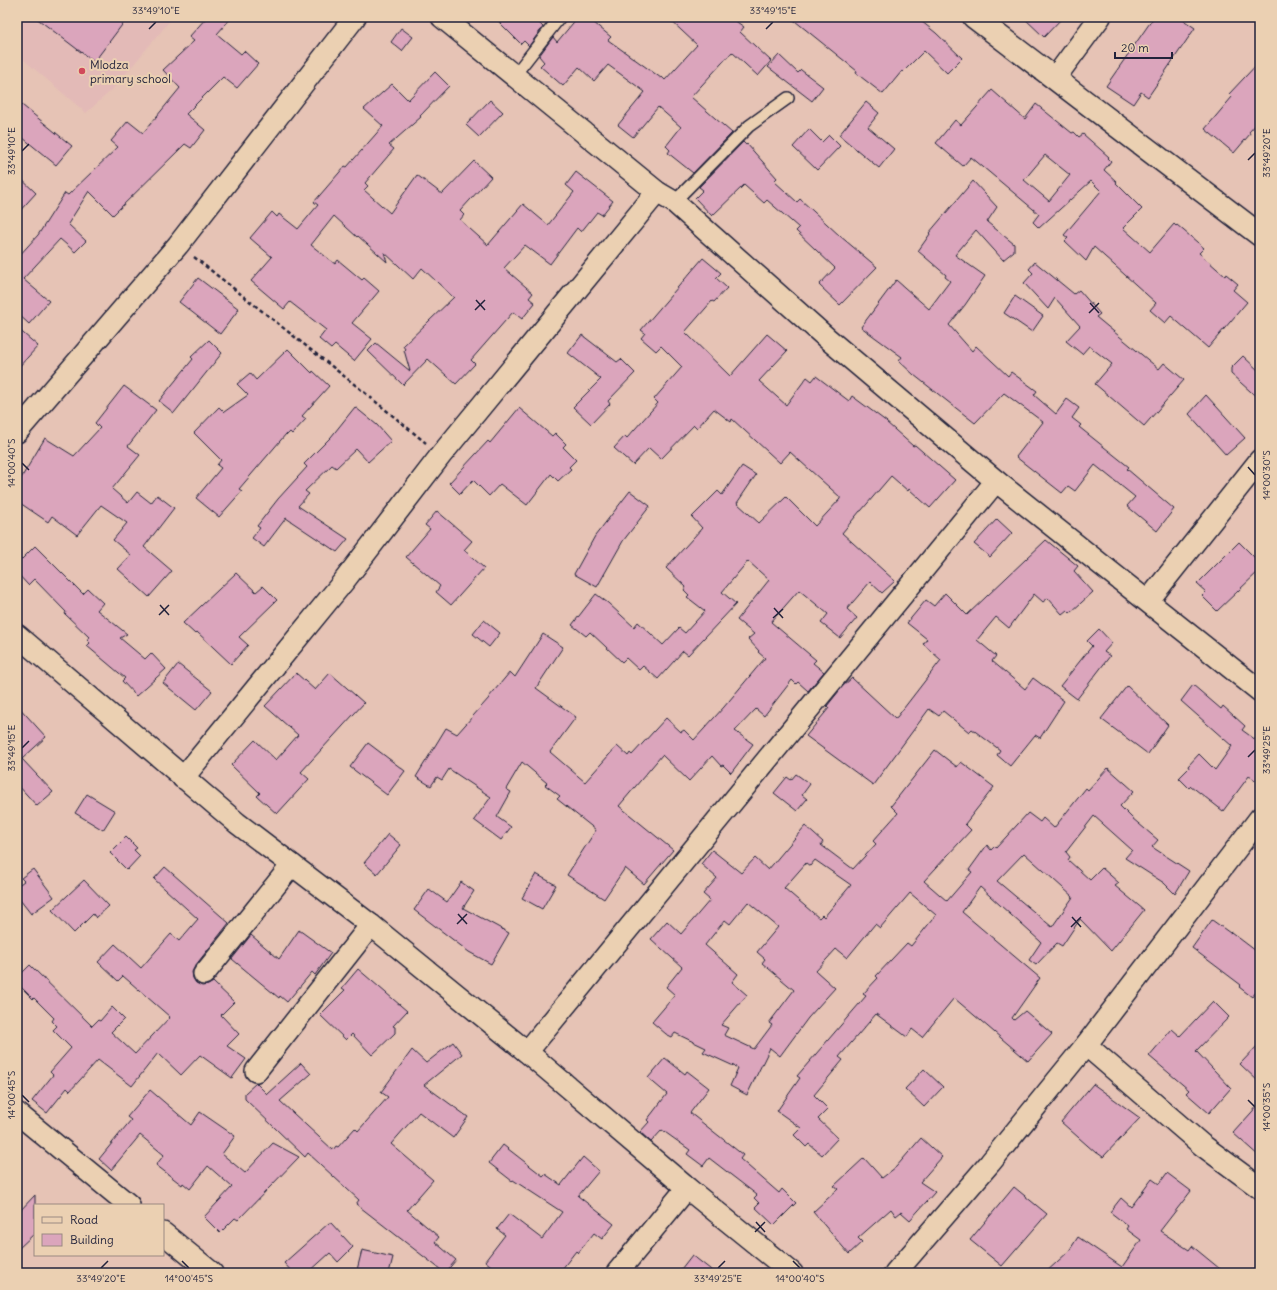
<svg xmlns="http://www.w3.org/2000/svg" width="1277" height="1290" viewBox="0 0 1277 1290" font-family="Delius,sans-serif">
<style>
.built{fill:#e3bab7}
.building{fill:#dba5bc;stroke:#22223b;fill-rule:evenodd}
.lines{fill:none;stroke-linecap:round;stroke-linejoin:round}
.service-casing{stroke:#22223b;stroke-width:14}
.minor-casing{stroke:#22223b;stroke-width:24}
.tertiary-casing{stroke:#22223b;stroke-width:25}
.path{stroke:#22223b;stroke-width:2.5;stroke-dasharray:4 3;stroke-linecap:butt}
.service{stroke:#ebd0b2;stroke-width:11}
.minor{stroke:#ebd0b2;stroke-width:21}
.tertiary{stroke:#ebd0b2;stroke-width:22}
.ticks{fill:none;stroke:#22223b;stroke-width:1.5}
.poi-dot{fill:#d1495b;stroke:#ebd0b2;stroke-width:1.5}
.labels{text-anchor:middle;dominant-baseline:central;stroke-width:4;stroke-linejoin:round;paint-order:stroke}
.poi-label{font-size:12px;fill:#22223b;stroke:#ebd0b2;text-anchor:start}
.neatline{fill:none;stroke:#22223b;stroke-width:1.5}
.ticks-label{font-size:10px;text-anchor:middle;fill:#22223b}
</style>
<rect width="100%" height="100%" fill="#e6c3b5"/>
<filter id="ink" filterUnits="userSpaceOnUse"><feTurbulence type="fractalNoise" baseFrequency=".025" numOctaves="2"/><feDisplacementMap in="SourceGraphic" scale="8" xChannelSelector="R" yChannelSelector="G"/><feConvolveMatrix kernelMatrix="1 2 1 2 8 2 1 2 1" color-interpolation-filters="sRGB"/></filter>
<g filter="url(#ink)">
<!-- built -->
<path class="built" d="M17 17H173L114 88 86 113 17 54Z"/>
<!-- building -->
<g class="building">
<path d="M35 17H128L94 62Z"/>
<path d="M207 17H232L217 34 241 54 244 51 258 64 237 88 223 77 186 114 205 130 191 148 185 144 113 215 89 191 68 224 86 241 75 252 60 239 23 279 49 301 29 324 17 313V258L38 235 65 193 68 195 118 147 111 141 128 121 143 133 180 88 163 70 194 41 189 37Z"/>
<path d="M494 17H533L543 27 529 46 524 41 521 44Z"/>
<path d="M578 17H587L611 37 608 40 661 78 662 77 665 80 697 45 667 17H730L744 27 740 32 771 61 758 76 732 52 691 97 732 133 693 173 668 153 670 150 666 146 681 127 658 107 633 137 618 125 645 92 608 65 594 81 579 67 563 86 540 66 544 62 539 56 553 37 557 42Z"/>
<path d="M790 17H916L936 33 962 58 947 73 924 51 903 72 902 71 883 94 856 73 857 71Z"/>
<path d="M1023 17H1063L1044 37Z"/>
<path d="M1154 17H1179L1195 28 1148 97 1141 92 1133 104 1106 86Z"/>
<path d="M401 28 413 37 402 51 391 42Z"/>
<path d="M779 55 798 73 801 70 823 87 812 101 768 67Z"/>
<path d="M1260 61V120L1249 132 1250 134 1234 153 1205 129 1232 97 1229 94Z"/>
<path d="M435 72 449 86 420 116 421 117 389 145 394 149 365 183 368 186 364 190 390 213 417 175 442 194 474 161 491 177 460 211 464 215 460 220 488 245 523 204 548 225 574 192 566 185 576 172 613 201 602 215 597 212 581 232 577 228 550 264 525 245 504 268 533 293 529 298 535 303 522 319 513 312 471 360 475 364 456 384 428 359 403 385 368 351 376 343 410 371 404 350 405 349 403 346 454 297H453L422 268 413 279 384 252 387 262 358 236 357 237 334 216 311 245 335 264 338 260 362 280 364 278 379 291 352 323 372 339 354 361 335 345 331 349 319 339 326 330 290 302 284 309 251 281 272 257 250 238 272 212 277 217 279 214 298 229 318 205 314 202 345 166 347 167 383 126 364 109 392 84 408 100Z"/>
<path d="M992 90 1025 119 1036 104 1072 133 1074 132 1079 137 1083 134 1109 157 1108 158 1111 161 1104 170 1117 182 1116 183 1142 209 1123 228 1150 252 1174 224 1176 226 1177 225 1204 248 1199 253 1225 276 1226 274 1238 284 1233 290 1247 302 1208 348 1171 316 1165 323 1150 310 1156 303 1094 247 1086 261 1065 241 1068 238 1064 235 1101 191 1091 181 1039 228 1033 222 1039 214 971 157 963 166 936 143 955 120 961 125ZM1045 155 1070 175 1049 201 1024 180Z"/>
<path d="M490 100 503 112 479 137 466 125Z"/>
<path d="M17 101 72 146 56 165 17 133Z"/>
<path d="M866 102 879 113 868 127 894 149 879 168 839 135Z"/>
<path d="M809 129 822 142 829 135 840 146 817 170 793 147Z"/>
<path d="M743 142 746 145 747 144 777 178 774 181 797 202 800 199 840 236 877 267 840 305 819 285 835 268 796 231 799 228 767 200 764 203 744 185 712 216 695 198 703 190 699 187Z"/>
<path d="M17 175 36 193 17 214Z"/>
<path d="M973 181 997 207 987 222 1014 244V251L1003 260 976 230 955 255 985 276 965 305 949 325 972 351 976 346 1008 376 1011 372 1037 391 1034 395 1056 414 1067 399 1079 408 1072 418 1081 425 1079 427 1129 467 1127 469 1174 509 1157 531 1127 506 1135 497 1095 465 1075 491 1068 486 1062 493 1016 457 1043 422 1004 393 975 423 914 375 899 361 902 357 861 327 896 280 929 309 950 281 945 277 946 275 918 251 930 234 929 233Z"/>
<path d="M703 258 721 273 716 278 727 288 714 302 712 301 685 332 730 376 767 334 787 351 759 381 786 405 807 377 812 381 816 376 849 401 852 396 887 422H886L913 446 915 445 955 480 930 508 909 489 908 491 891 476 861 511H860L842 533 895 581 882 593 870 582 847 609 857 618 840 638 821 623 828 614 799 590 771 622 816 660 813 663 824 672 808 691 798 682 796 684 792 680 764 716 756 709 735 731 753 744 731 773 723 765 721 766 712 756 689 781 662 755 619 806 673 850 644 884 625 868 604 899 567 875 596 830 557 799 560 796 545 785 547 783 522 762 506 789 511 792 497 817 511 827 501 840 474 820 491 797 449 769 442 780 437 777 431 786 416 777 446 728 457 734 489 698V697L510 672 515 677 543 634 563 647 536 688 576 717 550 752 585 782 617 746 628 756 630 753 632 755 666 718 681 732 684 730 694 740 724 707 765 658 758 652 759 651 748 639 754 634 737 620 769 580 748 561 722 592 736 604 688 655 683 651 658 679 643 666 639 670 626 658 622 662 590 632 586 636 572 625 596 594 608 603 634 627 638 622 663 645 679 628 685 633 705 611 687 597 689 595 684 590 686 587 666 568 702 528 692 517 718 491 722 495 742 466 756 475 737 503 759 523 786 497 815 526 840 499V497L790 452 780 463 732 419 731 422 714 409 697 428 694 425 661 459 649 448 633 465 614 448 625 436 627 438 658 403 654 399 682 367 661 346 656 351 641 338 645 333 641 330Z"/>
<path d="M1035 262 1074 294 1079 290 1100 314 1096 317 1159 369 1164 363 1184 380 1144 426 1095 384 1112 364 1089 346 1082 354 1066 341 1080 326 1055 298 1048 309 1024 283 1033 273 1029 269Z"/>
<path d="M198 278 239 309 220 334 179 302Z"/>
<path d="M1015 296 1043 316 1032 332 1004 313Z"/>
<path d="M17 328 38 346 17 369Z"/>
<path d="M582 335 617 362 621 359 635 373 608 401 610 404 591 424 573 407 601 379 568 353Z"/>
<path d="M209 340 222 353 174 413 159 401 193 359 191 357Z"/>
<path d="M288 349 312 373 313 371 329 386 302 416 306 419 292 434 290 432 287 435 286 434 239 489 242 491 219 517 196 498 221 468 217 465 221 460 194 433 219 407 224 412 248 395 237 384 250 373 256 380Z"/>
<path d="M1243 356 1260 372V400L1231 374V368Z"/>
<path d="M124 386 156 410 128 446 140 455 112 489 128 503 137 492 151 503 157 495 174 508 144 547 172 571 149 597 118 569 131 555 113 540 127 523 101 505 77 535 52 516 48 522 17 501V485L45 438 74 456 100 428 95 423Z"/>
<path d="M1206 395 1245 438 1226 455 1189 414Z"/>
<path d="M355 407 377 425 391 441 368 462 356 449 336 468 332 465 305 491 309 494 298 506 348 539 337 552 286 518 264 547 252 538 260 528 257 526 278 499 307 467 304 464 331 437Z"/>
<path d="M519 408 552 436 555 433 566 444 563 447 576 460 569 467 571 469 558 481 551 474 527 505 500 484 489 496 473 480 460 494 449 483 488 441 490 443Z"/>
<path d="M630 491 650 506 623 541 597 587 574 574 595 536Z"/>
<path d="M437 511 472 541 464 550 484 568 451 605 436 592 440 586 406 557 430 529 425 525Z"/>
<path d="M997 519 1012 533 990 557 974 544Z"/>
<path d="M1046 540 1078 566 1074 571 1093 592 1070 613 1067 610 1062 614 1048 598 1043 602 1034 594 1009 628 996 617 977 640 996 656 992 661 1025 689 1033 678 1064 701 1040 738 1035 735 1010 766 997 755 1000 750 972 729 969 732 943 711 939 716 929 709 873 785 806 736 829 708 827 706 843 686 852 678 895 718 897 717 941 660 923 644 927 639 907 623 926 600 934 606 945 593 967 615Z"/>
<path d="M1239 542 1260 563V570L1217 611 1202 596 1206 592 1197 584Z"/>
<path d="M35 546 83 594 88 589 103 603 97 610 127 634 120 638 145 659 151 653 166 669 136 696 122 681 125 678 87 646 90 643 87 640 89 637 65 614 66 612 34 579 28 585 17 573V564Z"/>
<path d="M236 573 256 592 263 586 277 600 239 637 248 645 231 664 197 632 195 634 183 623Z"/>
<path d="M484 620 500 633 489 647 473 634Z"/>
<path d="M1099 629 1112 643 1104 652 1110 656 1077 699 1060 686 1092 646 1087 641Z"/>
<path d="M178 664 212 691 196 710 163 683Z"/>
<path d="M296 673 315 690 330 673 364 703 301 772 309 779 277 814 257 796 260 793 231 765 255 740 276 760 298 735 265 706Z"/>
<path d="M1193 685 1221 709 1223 706 1245 726 1242 730 1260 743V783L1249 776 1223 811 1191 786 1189 788 1179 778 1189 768 1188 766 1199 754 1215 770 1232 746 1181 701Z"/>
<path d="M1127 686 1168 725 1148 754 1101 719Z"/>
<path d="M17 705 46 737 22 759 53 792 37 806 17 784Z"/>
<path d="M368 743 405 771 387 795 350 767Z"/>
<path d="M935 750 957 767 961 762 994 787 965 824 971 830 924 881 947 901 972 872 969 870 987 845 991 850 995 846 996 848 1028 813 1040 822 1043 818 1054 828 1086 788 1088 790 1108 768 1134 791 1120 806 1132 818 1158 840 1152 847 1189 871 1175 894 1164 883 1125 858 1132 850 1094 816 1066 852 1070 857 1068 860 1090 880 1102 868 1119 883 1115 886 1144 910 1111 951 1080 919 1062 946 1057 943 1036 965 1029 960 1041 942 980 887 962 912 1040 978 1012 1018 1014 1020 1025 1011 1052 1034 1028 1061 954 998 922 1037 912 1029 907 1037 876 1014 839 1057 843 1060 814 1095 828 1109 818 1119 838 1138 822 1155 809 1144 806 1147 794 1135 801 1128 777 1111 800 1078 797 1076 866 996 863 994 878 978 876 976 907 943 911 946 936 915 910 893 880 928 875 924 847 958 836 949 816 971 835 988 808 1018 780 1056 770 1048 747 1095 730 1086 738 1068 703 1052 706 1048 675 1033 672 1037 666 1034 652 1022 675 995 666 987 682 967 651 939 667 921 681 934 710 900 703 894 717 878 701 864 712 850 741 873 755 858 768 870 805 826 823 842 821 845 853 869 876 844 873 841 898 813 891 806ZM1024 853 1073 897 1052 927 997 881ZM815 860 851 885 824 917 822 915 819 918 784 888 806 863 810 866ZM748 902 778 927 757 952 765 959 762 963 794 990 769 1023 772 1025 754 1049 724 1035 728 1028 721 1025 747 995 732 982 738 974 705 945 725 920 730 924Z"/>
<path d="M796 774 810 784 802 795 807 799 797 811 774 793 787 777 791 780Z"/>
<path d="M87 794 115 811 103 830 75 813Z"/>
<path d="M388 834 401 845 377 874 364 863Z"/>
<path d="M126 837 137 848 134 850 140 856 127 870 110 853Z"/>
<path d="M165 867 229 923 195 966 192 972 193 978 196 983 202 986 208 985 213 982 234 1002 221 1015 239 1034 227 1046 246 1059 232 1078 200 1055 181 1075 158 1053 132 1086 98 1060 70 1091 67 1088 47 1113 32 1101 53 1075 50 1072 71 1048 53 1030 57 1026 52 1021 54 1018 34 998 33 999 17 983V978L30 965 92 1026 98 1020 100 1021 112 1007 124 1019 111 1032 135 1054 170 1017 123 976 118 981 98 962 115 944 141 968 171 934 179 941 198 919 154 879Z"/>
<path d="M33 869 54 897 31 914 17 896V886L24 881 21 878Z"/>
<path d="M536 874 556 885 542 909 522 898Z"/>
<path d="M84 880 109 906 96 918 93 914 74 933 52 910Z"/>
<path d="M461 882 474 891 463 908 509 933 491 964 469 952 414 910 429 889 447 902Z"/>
<path d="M1212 920 1230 933 1231 932 1260 954V987L1252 997 1239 987 1241 985 1192 948Z"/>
<path d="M299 930 331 953 315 975 312 972 287 1002 280 996 279 998 232 959 251 935 279 959Z"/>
<path d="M358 969 407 1011 393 1026 395 1027V1033L372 1055 352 1034 346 1040 320 1015 345 990 342 988Z"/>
<path d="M1213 1001 1229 1017 1196 1051 1231 1088 1209 1113 1186 1093 1189 1090 1149 1056 1172 1029 1180 1036Z"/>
<path d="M453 1042 462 1054 424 1085 468 1117 453 1138 419 1112 391 1144 433 1180 407 1210 439 1237 435 1242 456 1260 445 1273 356 1204 359 1200 308 1153 305 1157 245 1099V1093L256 1083 267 1094 301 1063 311 1074 280 1101 333 1150 336 1146 338 1147 355 1128 358 1131 388 1097 381 1092 412 1050 426 1063Z"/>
<path d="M1260 1043V1083L1240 1064Z"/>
<path d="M665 1058 685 1074 687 1071 709 1088 690 1113 743 1155 740 1159 779 1193 782 1189 796 1203 774 1225 755 1207 759 1203 754 1198 757 1195 709 1158 703 1166 687 1154 690 1150 662 1130 651 1142 640 1132 649 1122 647 1120 667 1094 648 1078Z"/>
<path d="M924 1069 943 1087 924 1107 905 1089Z"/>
<path d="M1093 1084 1140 1118 1103 1157 1096 1152V1153L1061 1122Z"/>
<path d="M150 1090 191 1125 200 1112 235 1136 222 1154 245 1173 273 1143 299 1157 238 1220 235 1218 220 1233 204 1217 232 1187 208 1166 190 1189 183 1183 182 1185 156 1165 164 1155 140 1135 111 1170 99 1159 131 1120 127 1117Z"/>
<path d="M1260 1103V1157L1233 1133Z"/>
<path d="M921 1138 942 1157 920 1182 935 1192 910 1220 901 1212 896 1216 891 1209 858 1238 862 1242 849 1254 813 1212 838 1189 834 1186 864 1158 882 1178 896 1167Z"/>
<path d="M503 1145 543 1176 545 1174 561 1185 583 1157 599 1171 578 1196 614 1224 602 1239 594 1233 578 1253 576 1251 559 1273H500L485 1261 505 1235 497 1229 509 1214 542 1239 562 1212 513 1180 512 1181 489 1163Z"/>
<path d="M1167 1173 1191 1191 1160 1231 1189 1250 1192 1246 1225 1273H1045L1069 1251 1078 1237 1122 1267 1141 1240 1126 1229 1128 1226 1110 1212 1121 1198 1131 1207 1152 1179 1159 1184Z"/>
<path d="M1014 1187 1047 1214 1002 1266 970 1240Z"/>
<path d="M35 1195V1233L17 1250V1214Z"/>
<path d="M329 1223H331L353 1247 338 1262 330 1253 308 1273H293L284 1263Z"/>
<path d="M362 1250 393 1257 389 1273H369L357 1270Z"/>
<path d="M692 1255 715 1273H678Z"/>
</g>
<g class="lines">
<defs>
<g id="service">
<path d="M514 76 560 17"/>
<path d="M674 202 749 126 788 98"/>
</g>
<g id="minor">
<path d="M442 17 657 192 674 202 829 340 996 481 1260 691"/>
<path d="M1055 78 1100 17"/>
<path d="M17 432 178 245 355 17"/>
<path d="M1148 601 1260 460"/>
<path d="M17 635 237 823 371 925 527 1052 687 1188 792 1273"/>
<path d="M183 778 344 581 441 455 657 192"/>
<path d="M204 974 292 865"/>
<path d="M1086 1045 1202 1145 1260 1188"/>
<path d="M527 1052 996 481"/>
<path d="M256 1071 371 925"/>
<path d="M17 1113 129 1205"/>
<path d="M163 1233 212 1273"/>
<path d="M617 1273 687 1188"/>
<path d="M895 1273 990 1163 1086 1045 1260 818"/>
</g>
<path id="tertiary" d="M974 17 1260 235"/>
</defs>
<!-- service casing -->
<use href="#service" class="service-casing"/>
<!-- minor casing -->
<use href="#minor" class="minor-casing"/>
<!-- tertiary casing -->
<use href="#tertiary" class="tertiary-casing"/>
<!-- path -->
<path class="path" d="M194 257 359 388 426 443"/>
<!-- service -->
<use href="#service" class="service"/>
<!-- minor -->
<use href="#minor" class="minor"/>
<!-- tertiary -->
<use href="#tertiary" class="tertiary"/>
</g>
</g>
<!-- ticks -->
<path class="ticks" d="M149 29 156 22M766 29 773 22M22 151 29 144M1248 160 1255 153M476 300 485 310M1090 303 1099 313M475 310 485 300M1089 313 1099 303M22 463 29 470M1248 467 1255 475M160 605 169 615M774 608 783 618M159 615 169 605M773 618 783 609M22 748 29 741M1248 757 1255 750M458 914 467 924M1072 917 1081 927M457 924 467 914M1071 927 1081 917M22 1095 29 1102M1248 1100 1255 1107M756 1222 765 1232M755 1232 765 1222M182 1261 189 1268M793 1261 800 1268M101 1268 108 1261M718 1268 725 1261"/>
<!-- markers -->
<circle class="poi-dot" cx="82" cy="71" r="4"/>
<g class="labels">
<!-- poi labels -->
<g class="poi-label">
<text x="90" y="64">Mlodza<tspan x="90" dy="14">primary school</tspan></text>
</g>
</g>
<!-- margin -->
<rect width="1277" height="1290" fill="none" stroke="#ebd0b2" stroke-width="44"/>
<!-- legend -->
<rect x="34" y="1204" width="130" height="52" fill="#ebd0b2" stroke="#9b8a82"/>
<rect x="42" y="1217" width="20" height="6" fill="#ebd0b2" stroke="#9b8a82"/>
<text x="70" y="1224" font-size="12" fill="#22223b">Road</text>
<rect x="42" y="1234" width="20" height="12" fill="#dba5bc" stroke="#9b8a82"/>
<text x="70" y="1244" font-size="12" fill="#22223b">Building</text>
<!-- scale -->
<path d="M1115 52v6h57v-6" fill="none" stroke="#22223b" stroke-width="2"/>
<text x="1121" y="52" font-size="12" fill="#22223b" stroke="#ebd0b2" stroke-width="3" paint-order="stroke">20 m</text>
<rect x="22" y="22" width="1233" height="1246" class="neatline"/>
<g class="ticks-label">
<text x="156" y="14">33°49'10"E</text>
<text x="773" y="14">33°49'15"E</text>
<text transform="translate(11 151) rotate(-90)" y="4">33°49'10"E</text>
<text transform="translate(1266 153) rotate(-90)" y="4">33°49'20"E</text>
<text transform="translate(11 463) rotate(-90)" y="4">14°00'40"S</text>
<text transform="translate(1266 475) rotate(-90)" y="4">14°00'30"S</text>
<text transform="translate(11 748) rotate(-90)" y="4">33°49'15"E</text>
<text transform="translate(1266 750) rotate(-90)" y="4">33°49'25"E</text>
<text transform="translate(11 1095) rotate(-90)" y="4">14°00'45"S</text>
<text transform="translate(1266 1107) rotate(-90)" y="4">14°00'35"S</text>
<text x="101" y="1282">33°49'20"E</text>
<text x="189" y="1282">14°00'45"S</text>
<text x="718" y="1282">33°49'25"E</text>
<text x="800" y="1282">14°00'40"S</text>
</g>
</svg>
